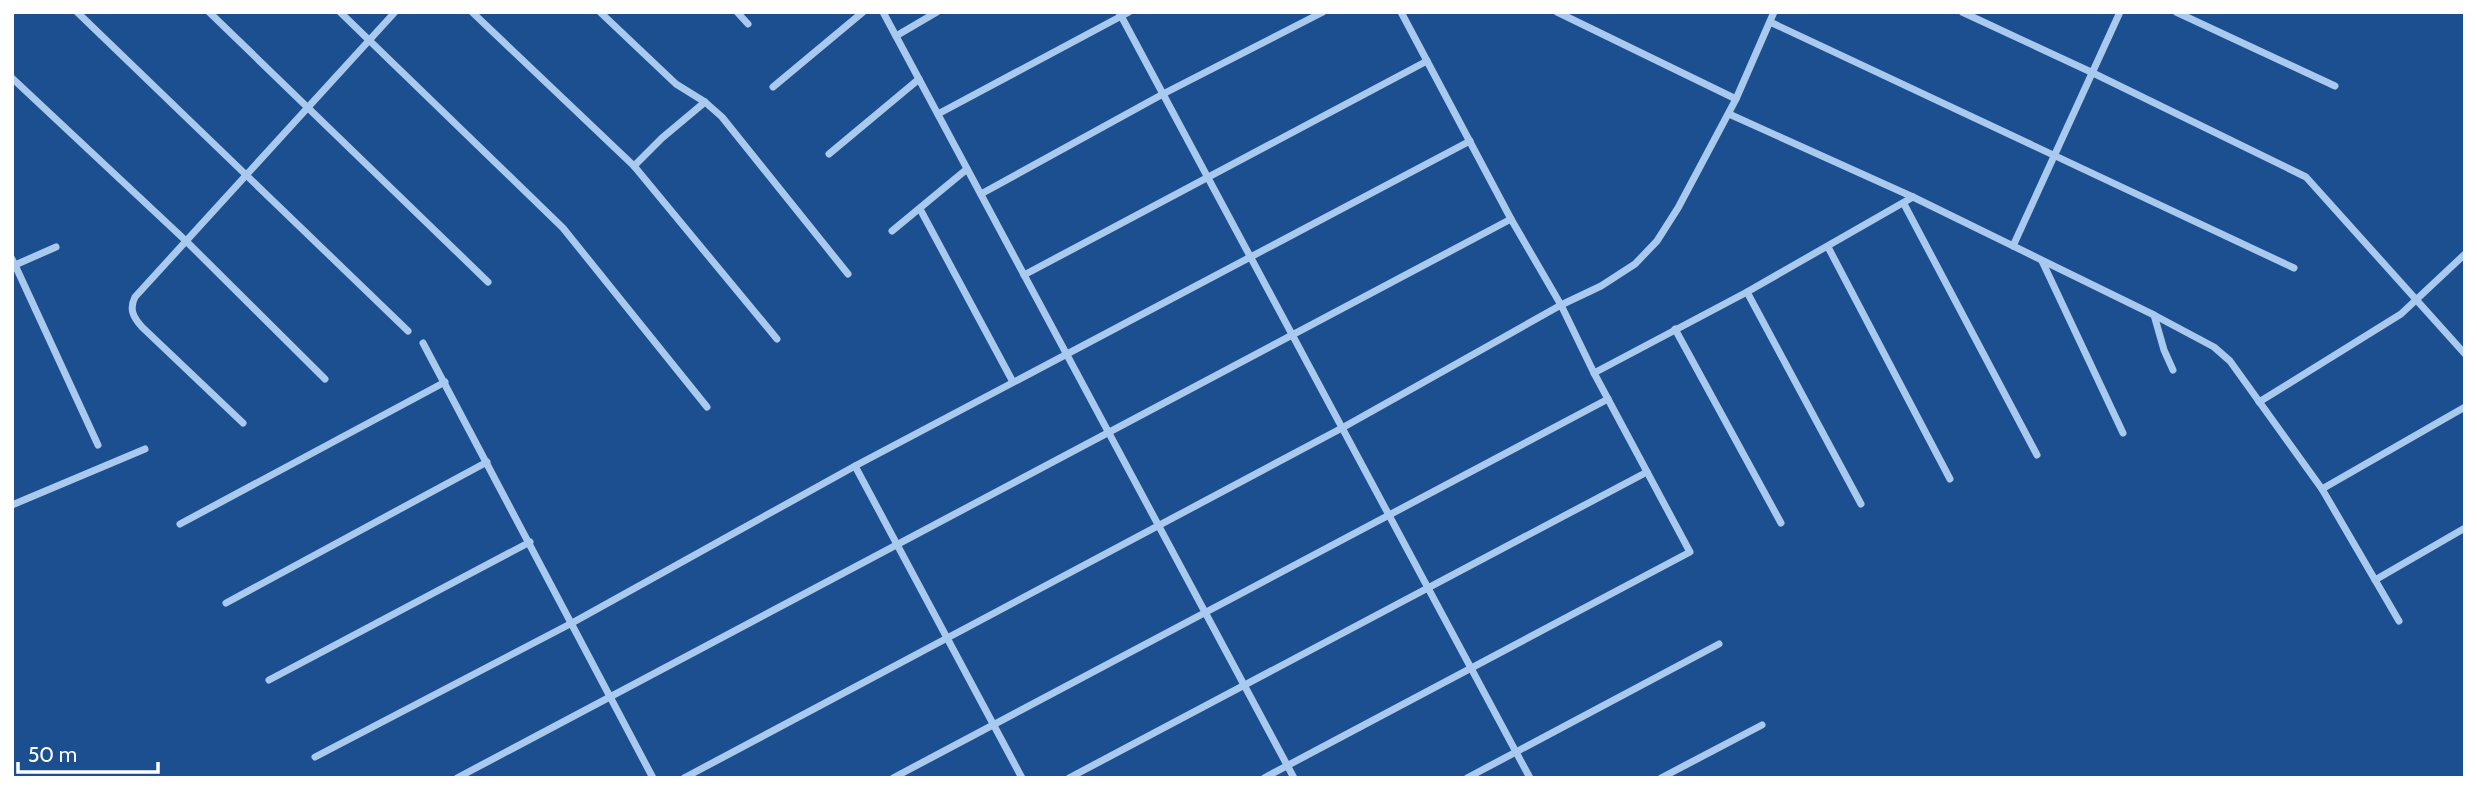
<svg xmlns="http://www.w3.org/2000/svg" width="2477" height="790" viewBox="0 0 2477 790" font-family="Cabin,sans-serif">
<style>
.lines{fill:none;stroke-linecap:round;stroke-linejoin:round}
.minor{stroke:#a9c9ee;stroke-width:7}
</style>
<rect width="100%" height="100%" fill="#1b4f8f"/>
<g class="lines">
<!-- minor -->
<g class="minor">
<path d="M77 12 408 331"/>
<path d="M209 12 488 282"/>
<path d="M340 12 563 228 707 407"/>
<path d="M472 12 634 166 777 339"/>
<path d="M600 12 676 84 705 102 722 117 848 274"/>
<path d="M737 12 748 24"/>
<path d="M883 12 1294 778"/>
<path d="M1119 12 1530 778"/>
<path d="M1557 12 1736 99"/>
<path d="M1962 12 2091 72 2306 177 2465 354"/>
<path d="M2176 12 2335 86"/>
<path d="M1770 22 2294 268"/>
<path d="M896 36 937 12"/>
<path d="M12 78 185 240 325 379"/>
<path d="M773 87 863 12"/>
<path d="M938 114 1129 12"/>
<path d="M1729 114 1913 197 2154 315 2214 347 2230 361 2322 489 2399 621"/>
<path d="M829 154 919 79"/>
<path d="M634 166 662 138 705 102"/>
<path d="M981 194 1163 94 1323 12"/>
<path d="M1904 204 2037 455"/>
<path d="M920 209 1013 382"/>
<path d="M892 231 967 169"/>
<path d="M2013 246 2120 12"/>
<path d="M1828 247 1950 479"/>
<path d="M12 259 15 265 56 247"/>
<path d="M2042 261 2123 433"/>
<path d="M12 266 15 265 98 445"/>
<path d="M1024 275 1427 61"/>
<path d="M1747 292 1861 504"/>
<path d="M2154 315 2164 350 2173 370"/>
<path d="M1675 329 1781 523"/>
<path d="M423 343 653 778"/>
<path d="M1594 373 1747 292 1913 197"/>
<path d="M2259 402 2401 314 2465 254"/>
<path d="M243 423 142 327C133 317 129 309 135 297L395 12"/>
<path d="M855 466 1022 778"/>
<path d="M2322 489 2465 407"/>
<path d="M12 505 145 449"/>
<path d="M180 524 445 382"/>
<path d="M2375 580 2465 528"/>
<path d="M226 603 487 462"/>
<path d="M269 680 530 542"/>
<path d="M315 757 572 623 855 466 1470 141"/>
<path d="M457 778 1511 219"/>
<path d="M684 778 1342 428 1561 305 1601 286 1635 264 1657 241 1678 208 1736 99 1774 12"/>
<path d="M893 778 1608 399"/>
<path d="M1069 778 1647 472"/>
<path d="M1264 778 1690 552 1594 373 1561 305 1511 219 1401 12"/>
<path d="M1467 778 1719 644"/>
<path d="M1661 778 1762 725"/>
</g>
</g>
<!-- border -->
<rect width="2477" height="790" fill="none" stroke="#ffffff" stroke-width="28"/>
<!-- scale -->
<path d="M18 762v10h140v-10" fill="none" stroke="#ffffff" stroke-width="3.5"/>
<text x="28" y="762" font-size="21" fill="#ffffff" stroke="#1b4f8f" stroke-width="5" paint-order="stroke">50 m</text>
</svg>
